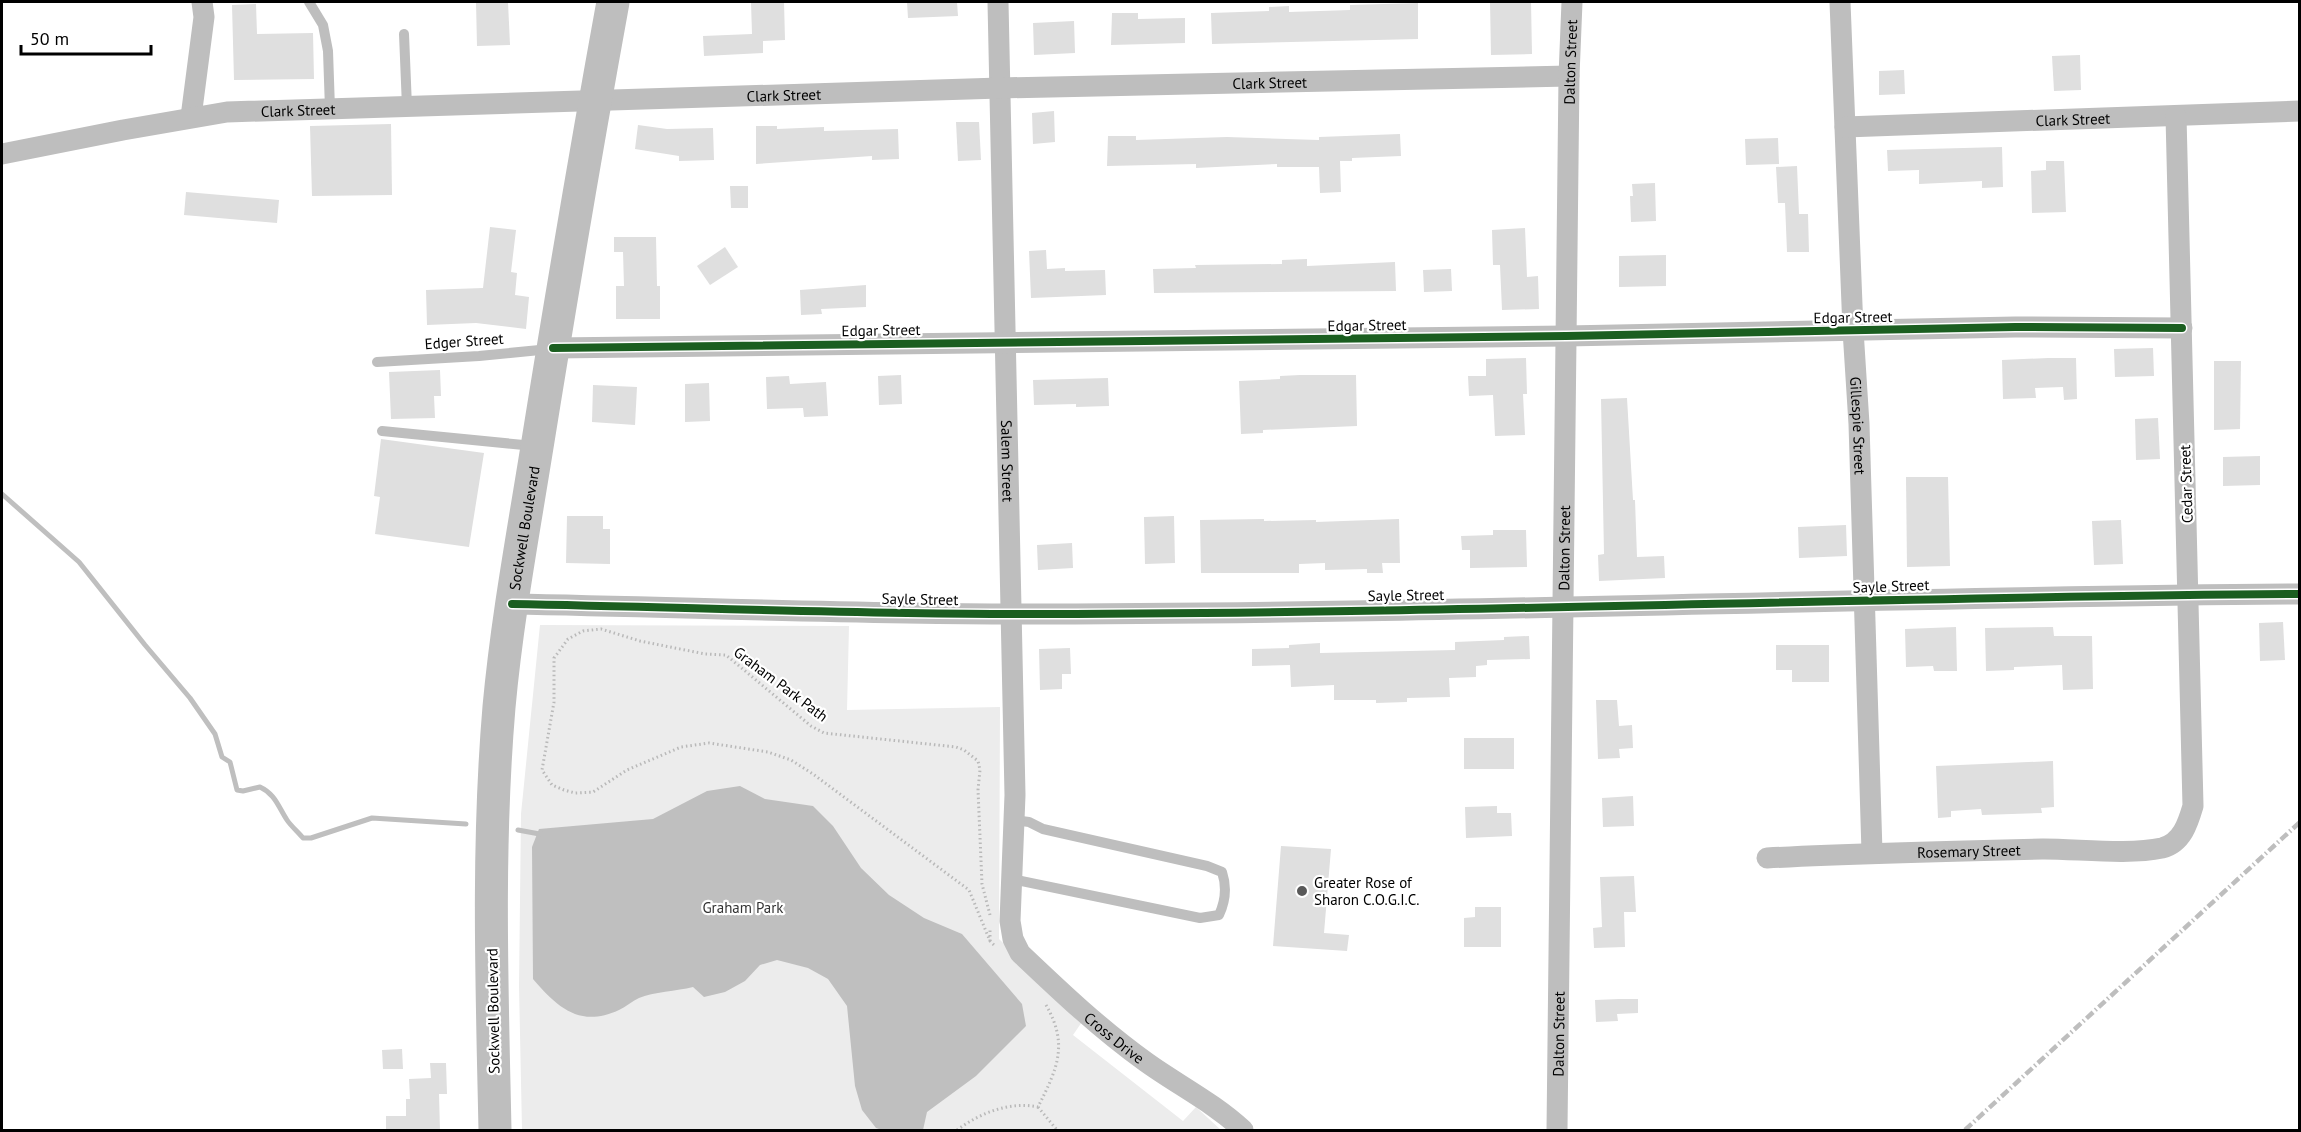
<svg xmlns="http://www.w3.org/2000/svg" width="2301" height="1132" viewBox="0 0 2301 1132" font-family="'PT Sans',sans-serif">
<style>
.green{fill:#ececec}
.water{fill:#bfbfbf}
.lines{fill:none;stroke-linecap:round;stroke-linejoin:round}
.stream{stroke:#bfbfbf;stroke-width:5}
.building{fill:#dfdfdf}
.path{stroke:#b9b9b9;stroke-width:3;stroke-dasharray:1.5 3;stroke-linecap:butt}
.lane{stroke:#bebebe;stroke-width:10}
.street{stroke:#bebebe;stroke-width:21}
.primary{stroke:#bebebe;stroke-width:33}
.rail{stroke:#bebebe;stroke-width:4.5;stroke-dasharray:9 3 1.5 3;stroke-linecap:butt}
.cycleway-casing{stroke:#fff;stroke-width:11}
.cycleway{stroke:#1b5e20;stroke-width:8}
.poi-dot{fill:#595959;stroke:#fff;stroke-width:2}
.labels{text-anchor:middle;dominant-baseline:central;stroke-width:4.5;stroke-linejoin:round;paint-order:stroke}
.street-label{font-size:15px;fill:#000;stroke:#fff}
.poi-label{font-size:15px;fill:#000;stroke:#fff;text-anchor:start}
.park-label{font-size:15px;fill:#333;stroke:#fff}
</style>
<rect width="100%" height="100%" fill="#fff"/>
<!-- green -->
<path class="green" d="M540 625 849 626 847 710 1000 707 999 939 1084 1019 1073 1035 1183 1121 1196 1107 1221 1130H522L519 986 521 814Z"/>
<!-- water -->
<path class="water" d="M740 786 765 799 813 806 833 826 861 868 889 895 924 918 962 934 1022 1004 1026 1026 976 1076 927 1112 923 1130H882L876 1128 862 1110 855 1086 847 1006 828 979 808 968 777 960 760 965 745 981 725 992 704 997 693 987C677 991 653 992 639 998 632 1001 626 1007 619 1010 580 1028 558 1008 533 979L532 847 539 829 653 819 707 791Z"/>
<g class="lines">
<!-- stream -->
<g class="stream">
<path d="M2 494 79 562 145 645 190 698 215 734 222 757 230 762 237 790 243 791 260 787C275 794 278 806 287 820 291 826 298 832 303 838H311L372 818 466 824"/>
<path d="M518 830 545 835"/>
</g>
</g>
<!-- building -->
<g class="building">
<path d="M476 2H508L510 45 477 46Z"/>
<path d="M751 2H784L785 40 763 41V53L704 56 703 36 752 34Z"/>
<path d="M907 2H957L958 16 908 18Z"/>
<path d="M1490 2H1531L1532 54 1491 55Z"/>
<path d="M1418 3V39L1212 44 1211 13 1269 11V7L1289 6V12L1350 10V5Z"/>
<path d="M256 4 257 34 313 33 314 79 234 80 232 5Z"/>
<path d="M1112 13H1138V19L1185 18V43L1111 45Z"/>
<path d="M1074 21 1075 53 1034 55 1033 23Z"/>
<path d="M2080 55 2081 90 2054 91 2052 56Z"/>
<path d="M1904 70 1905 94 1879 95V71Z"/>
<path d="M1054 111 1055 142 1033 144 1032 113Z"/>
<path d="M956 122H979L981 160 958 161Z"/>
<path d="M391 124 392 195 312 196 310 126Z"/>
<path d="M638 125 667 129 713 128 714 160 679 161V156L635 149Z"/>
<path d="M756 126H777V129L824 127V131L898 129 899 159 872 160V156L756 164Z"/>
<path d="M1400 134 1401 156 1352 158V161H1340L1341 192 1320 193 1319 167H1277V164L1196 168V164L1107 166 1108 136H1136V140L1227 137 1319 140V137Z"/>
<path d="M1778 138 1779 164 1746 165 1745 139Z"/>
<path d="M2002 147 2003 187 1982 188V181L1919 184V170L1888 171 1887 150Z"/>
<path d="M2046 161H2064L2066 212 2032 213 2031 171 2046 170Z"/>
<path d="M1797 166 1799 214H1808L1809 252H1787L1785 203H1778L1776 167Z"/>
<path d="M1655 183 1656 221 1631 222 1630 196H1633L1632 184Z"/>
<path d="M730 186H748V208H731Z"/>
<path d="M186 192 279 200 277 223 184 215Z"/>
<path d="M490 227 516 230 511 272 517 273 515 295 529 297 526 329 476 323 427 325 426 290 483 288Z"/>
<path d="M1525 228 1527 277 1538 276 1539 309 1502 310 1500 265H1493L1492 230Z"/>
<path d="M614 237H656L657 286H660V319H616V286H624L623 252H614Z"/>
<path d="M725 247 738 267 710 285 697 266Z"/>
<path d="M1046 250 1047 269 1065 268V271L1105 270 1106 295 1031 298 1029 251Z"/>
<path d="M1666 255V286L1619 287V256Z"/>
<path d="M1307 259V266L1395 262 1396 291 1154 293 1153 269 1196 268 1195 265 1282 264V260Z"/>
<path d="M1451 269 1452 291 1424 292 1423 270Z"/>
<path d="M866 285V307L821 309 822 314 801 315 800 290Z"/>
<path d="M2153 348 2154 376 2115 377 2114 349Z"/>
<path d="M1526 358 1527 394H1523L1525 435 1495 436 1493 395 1469 396 1468 376H1486V359Z"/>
<path d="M2048 358H2076L2077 399 2064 400 2063 387 2035 388 2036 398 2003 399 2002 360Z"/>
<path d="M2214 361H2241L2240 429 2214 430Z"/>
<path d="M440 370 441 396H434L435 418 391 419 389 372Z"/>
<path d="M901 375 902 404 879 405 878 376Z"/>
<path d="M1300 375H1356L1357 426 1263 430V433L1241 434 1239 381 1280 379V376Z"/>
<path d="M789 376 790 384 826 382 828 416 804 417 803 408 767 409 766 377Z"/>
<path d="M1108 378 1109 406 1076 407V404L1034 405 1033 380Z"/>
<path d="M709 383 710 421 685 422V384Z"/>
<path d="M593 385 637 387 635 425 592 422Z"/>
<path d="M1627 398 1633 500H1635L1637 557 1664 556 1665 578 1599 581 1598 555 1604 554 1601 399Z"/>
<path d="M2158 418 2160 459 2136 460 2135 419Z"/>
<path d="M381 439 484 453 469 547 375 534 380 497 374 496Z"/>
<path d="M2260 456V485L2223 486V457Z"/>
<path d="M1906 477H1948L1950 566 1907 567Z"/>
<path d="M567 516H603V529H610V564L566 563Z"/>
<path d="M1174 516 1175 563 1145 564 1144 517Z"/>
<path d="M1264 519V521L1316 520V522L1399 519 1400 563H1382L1383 573H1367V569L1325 570V563L1299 564V573H1201L1200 520Z"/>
<path d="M2121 520 2123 564 2094 565 2092 521Z"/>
<path d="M1846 525 1847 556 1799 558 1798 527Z"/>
<path d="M1493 530H1526L1527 567 1470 568V550H1462L1461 536 1493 535Z"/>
<path d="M1072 543 1073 568 1038 570 1037 545Z"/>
<path d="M2283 622 2285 660 2260 661 2259 623Z"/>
<path d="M1956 627 1957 671H1934L1933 666 1906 667 1905 629Z"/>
<path d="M2053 627 2054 636H2092L2093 689 2063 690 2062 665 2014 667V670L1986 671 1985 628Z"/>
<path d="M1529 636 1530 659 1487 660V665L1476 666V677L1449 678 1450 697 1407 698V702L1376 703V700H1334V685L1291 687 1290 665 1252 666V649L1289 648V645L1320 643V653L1455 650V642L1504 640V637Z"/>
<path d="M1776 645H1829V682H1792V670H1776Z"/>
<path d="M1070 648 1071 674H1062V689L1040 690 1039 649Z"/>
<path d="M1596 700H1617L1619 726 1632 725 1633 748 1619 749 1620 758 1598 759Z"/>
<rect x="1464" y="738" width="50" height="31"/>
<path d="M2053 761 2054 807 2041 808 2042 813 1982 815 1981 809 1951 811V817L1938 818 1936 766Z"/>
<path d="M1633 796 1634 826 1603 827 1602 798Z"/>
<path d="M1497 806V813H1511L1512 836 1466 838 1465 807Z"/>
<path d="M1281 846 1331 849 1324 933 1349 935 1347 951 1273 946Z"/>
<path d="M1634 876 1636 912H1624L1625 947 1594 948 1593 928 1602 927 1600 877Z"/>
<path d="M1475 907H1501V947H1464V918L1475 917Z"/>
<path d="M1619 999H1638V1013L1617 1014 1618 1021 1596 1022 1595 1000Z"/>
<path d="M402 1049 403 1069H383L382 1050Z"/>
<path d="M430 1063H446L447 1094H439L440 1131H386V1116H406V1099H410L409 1079 431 1078Z"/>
</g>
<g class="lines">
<!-- path -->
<g class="path">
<path d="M990 915 982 884 978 790 980 770 978 761 964 750 956 747 824 733 811 726 726 655 705 654 640 641 601 629 583 631 568 639 554 658V702L542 770 552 785 564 790 575 793 593 792 627 770 681 747 709 743 768 752 791 760 813 774 969 890 990 941 995 946"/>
<path d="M990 941V928"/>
<path d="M1038 1107 1057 1130"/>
<path d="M957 1130C980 1113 1010 1101 1038 1107 1057 1069 1069 1045 1046 1005"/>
</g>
<!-- lane -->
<g class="lane">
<path d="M309 2 323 25 328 51 330 109"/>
<path d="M404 34 407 107"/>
<path d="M377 362 479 356 550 349"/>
<path d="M382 431 534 446"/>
<path d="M1012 879 1200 918 1219 915C1226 900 1227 887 1222 872L1207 866 1043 829 1029 822 1014 820"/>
</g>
<!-- street -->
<g class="street">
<path id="s1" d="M998 2 1015 795 1010 921 1013 939 1020 953C1060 991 1101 1030 1146 1062 1178 1085 1214 1103 1243 1130"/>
<path id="s2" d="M1840 2 1853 330 1859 424 1872 852"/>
<path d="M191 117 204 17 202 2"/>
<path id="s3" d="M1845 127 2300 111"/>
<path id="s4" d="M2 154 123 130 227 112 1000 88 1569 76"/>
<path d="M553 348 1566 336 2015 327 2182 328"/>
<path d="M512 604C680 607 847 614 1015 614 1443 614 1871 597 2300 594"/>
<path id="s5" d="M1767 858C1859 853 1952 851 2044 849 2079 849 2129 855 2162 848 2182 843 2188 823 2193 806L2176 116"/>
<path id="s6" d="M1557 1130 1569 76 1572 2"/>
</g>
<!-- primary -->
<path class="primary" id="s7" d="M495 1130C492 989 487 848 499 707 507 620 523 534 537 447 561 298 586 150 613 2"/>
<!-- rail -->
<path class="rail" d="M1965 1130 2300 822"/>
<defs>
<g id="cycleway">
<path d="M553 348 1566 336 2015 327 2182 328"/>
<path d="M512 604C680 607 847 614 1015 614 1443 614 1871 597 2300 594"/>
</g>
</defs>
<!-- cycleway casing -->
<use href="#cycleway" class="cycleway-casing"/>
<!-- cycleway -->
<use href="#cycleway" class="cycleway"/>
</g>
<!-- markers -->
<circle class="poi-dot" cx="1302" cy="891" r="6"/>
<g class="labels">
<!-- street labels -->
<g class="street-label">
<text stroke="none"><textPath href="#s6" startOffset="1068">Dalton Street</textPath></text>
<text stroke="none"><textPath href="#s4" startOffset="1272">Clark Street</textPath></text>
<text stroke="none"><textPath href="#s4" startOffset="786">Clark Street</textPath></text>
<text stroke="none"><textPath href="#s4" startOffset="300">Clark Street</textPath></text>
<text stroke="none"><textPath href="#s3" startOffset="228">Clark Street</textPath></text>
<text transform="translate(1853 317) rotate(-1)">Edgar Street</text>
<text transform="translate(1367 325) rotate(-1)">Edgar Street</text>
<text transform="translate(881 330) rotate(-1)">Edgar Street</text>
<text transform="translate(464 341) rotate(-4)">Edger Street</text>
<text stroke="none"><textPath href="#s2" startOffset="424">Gillespie Street</textPath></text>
<text stroke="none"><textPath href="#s1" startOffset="459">Salem Street</textPath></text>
<text transform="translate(2186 484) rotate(-92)">Cedar Street</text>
<text stroke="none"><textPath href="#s7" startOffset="604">Sockwell Boulevard</textPath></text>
<text stroke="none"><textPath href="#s6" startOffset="582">Dalton Street</textPath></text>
<text transform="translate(1891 586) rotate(-2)">Sayle Street</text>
<text transform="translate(1406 595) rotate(-1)">Sayle Street</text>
<text transform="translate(920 599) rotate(1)">Sayle Street</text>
<text transform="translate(781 684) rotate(37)">Graham Park Path</text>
<text stroke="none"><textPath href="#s5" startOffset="202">Rosemary Street</textPath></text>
<text transform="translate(493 1011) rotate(-91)">Sockwell Boulevard</text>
<text stroke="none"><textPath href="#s6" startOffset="96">Dalton Street</textPath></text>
<text stroke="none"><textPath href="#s1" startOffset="1080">Cross Drive</textPath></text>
</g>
<!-- poi labels -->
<g class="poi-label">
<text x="1314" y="882">Greater Rose of<tspan x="1314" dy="17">Sharon C.O.G.I.C.</tspan></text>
</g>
<!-- park labels -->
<g class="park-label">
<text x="743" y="907">Graham Park</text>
</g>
</g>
<!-- border -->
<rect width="2301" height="1132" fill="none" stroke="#000000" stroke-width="6"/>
<!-- scale -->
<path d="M21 45v9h130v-9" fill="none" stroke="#000000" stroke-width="3"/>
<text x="30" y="45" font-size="18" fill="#000000" stroke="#ffffff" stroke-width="4.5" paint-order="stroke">50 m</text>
</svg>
